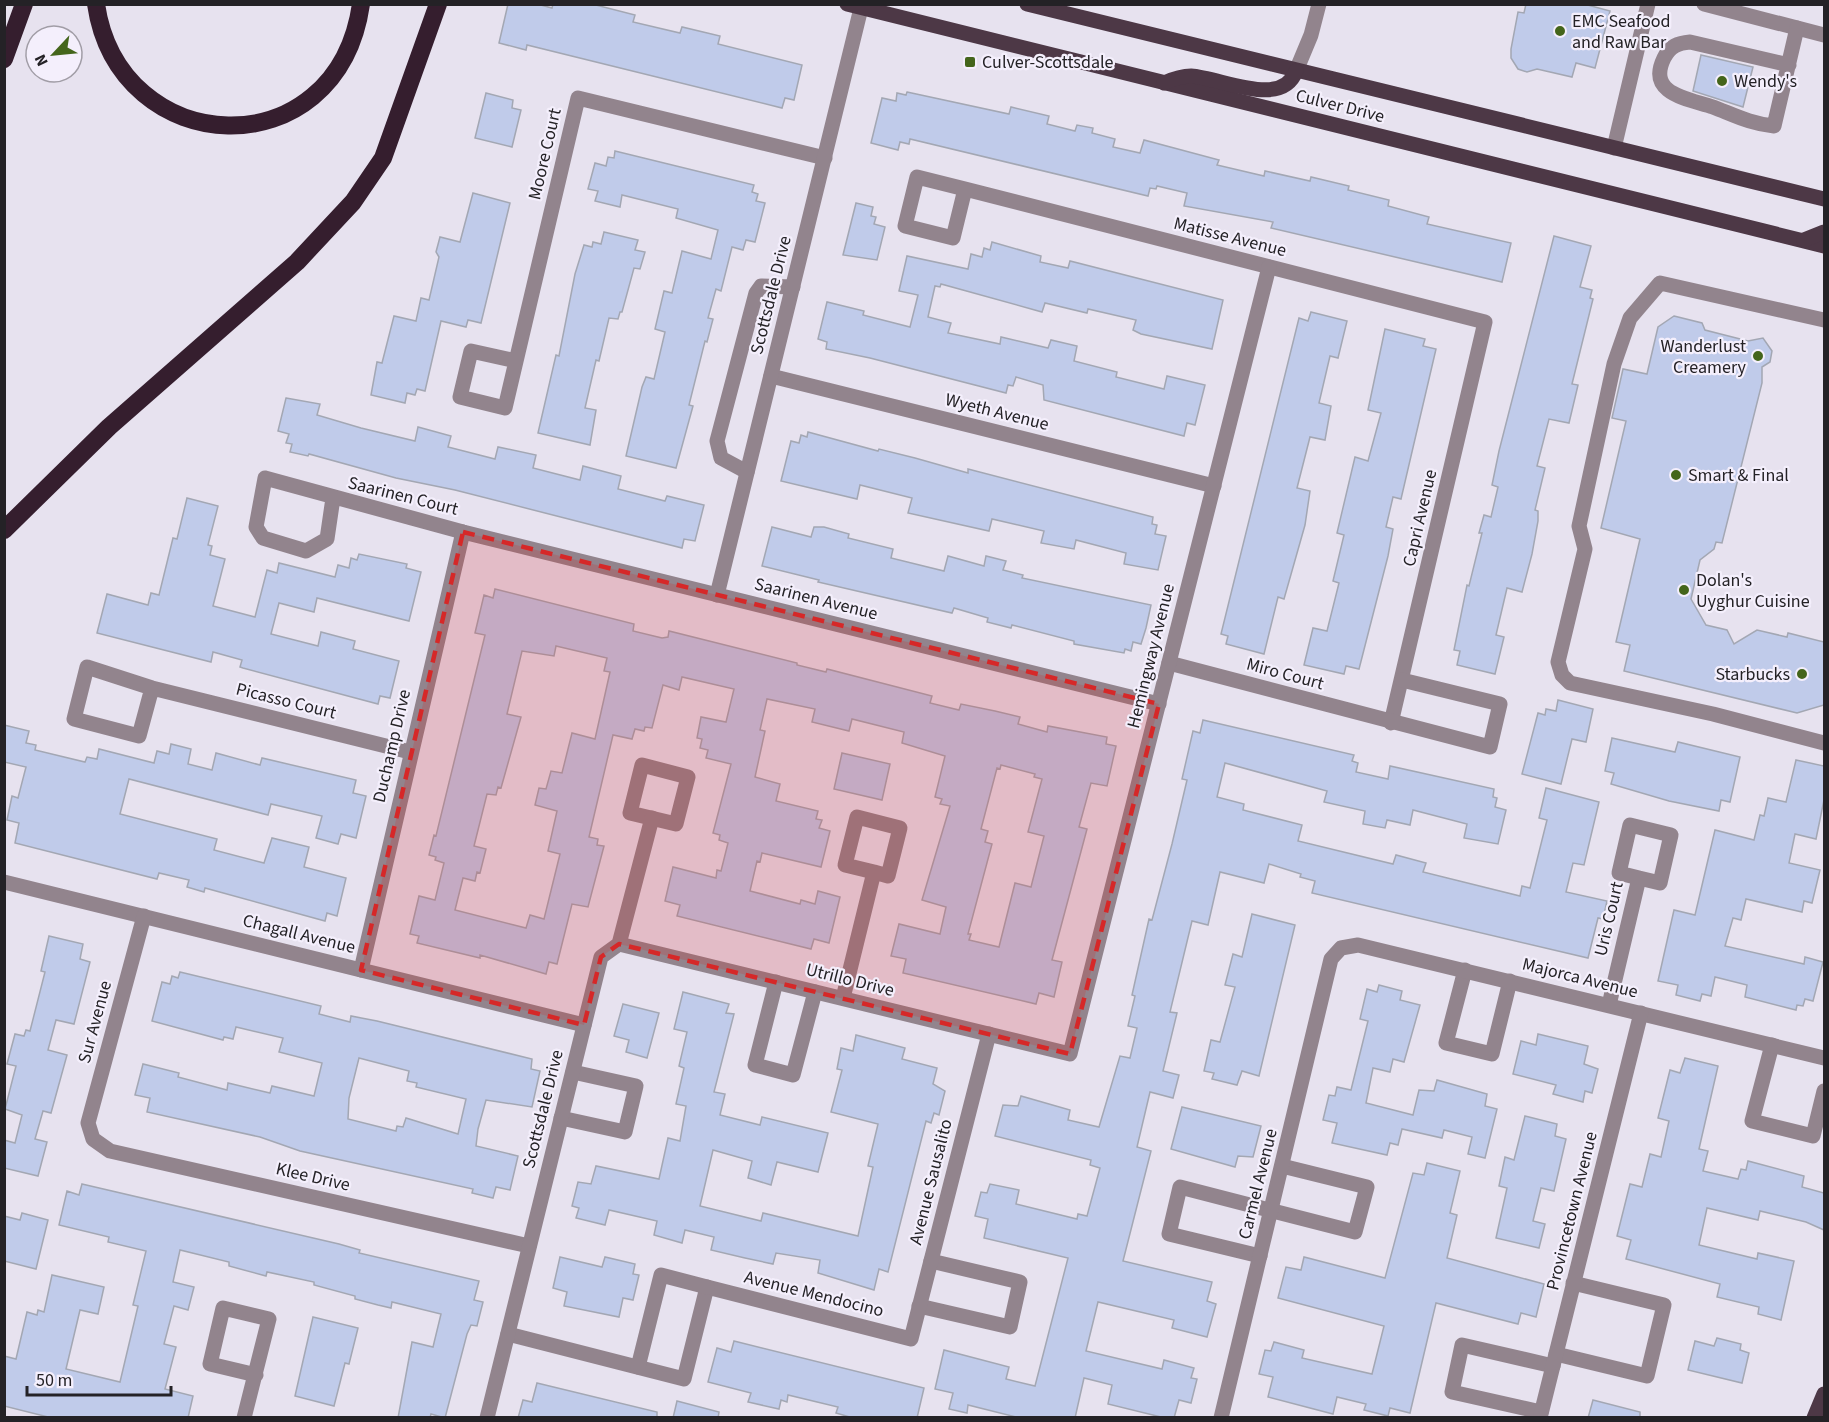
<svg xmlns="http://www.w3.org/2000/svg" width="1829" height="1422" viewBox="0 0 1829 1422" font-family="'Source Sans 3',sans-serif">
<style>
.building{fill:#c0cbea;stroke:#a3a7b3;stroke-width:1.5;fill-rule:evenodd}
.lines{fill:none;stroke-linecap:round;stroke-linejoin:round}
.minor{stroke:#92848d;stroke-width:15}
.major{stroke:#4d3846;stroke-width:15}
.highway{stroke:#351e2e;stroke-width:18}
.marked{fill:#d62828;fill-opacity:0.2;stroke:#d62828;stroke-width:4.5;stroke-dasharray:12 8;stroke-linejoin:round}
.poi-dot{fill:#44651b;stroke:#f4effc;stroke-width:2}
.labels{text-anchor:middle;dominant-baseline:central;stroke-width:4.5;stroke-linejoin:round;paint-order:stroke}
.poi-label{font-size:18px;fill:#242226;stroke:#f4effc;text-anchor:start}
.street-label{font-size:18px;fill:#242226;stroke:#f4effc}
</style>
<rect width="100%" height="100%" fill="#e7e2ef"/>
<!-- building -->
<g class="building">
<path d="M508 4H537L552 8 553 4H592L635 15 633 22 680 33 682 27 720 36 718 44 802 65 794 100 785 98 782 108 527 45 526 50 499 43Z"/>
<path d="M1526 4H1584L1610 11 1595 68 1576 63 1572 77 1537 69 1527 72 1518 69 1511 58V49L1518 12 1524 13Z"/>
<path d="M1701 55 1753 67 1743 107 1693 91Z"/>
<path d="M907 92 1009 114 1011 107 1049 116 1047 124 1075 131 1077 125 1093 128 1092 133 1115 139 1113 147 1140 153 1144 140 1219 160 1217 165 1264 176 1265 171 1310 181 1311 177 1349 186 1348 190 1389 200 1388 206 1429 217 1427 224 1511 243 1502 282 1271 228 1273 222 1184 206 1187 193 1157 186 1156 189 1150 188 1148 196 910 139 909 144 900 142 898 150 871 143 882 98 896 101 897 93 906 95Z"/>
<path d="M486 93 513 100 512 108 521 110 512 147 475 138Z"/>
<path d="M615 151 754 185 752 192 758 194 756 201 765 203 755 242 746 240 743 250 732 247 721 291 716 289 708 318 713 319 707 342 705 341 689 405 693 406 676 468 626 456 642 387 646 377 654 379 665 332 655 329 664 291 672 293 682 251 711 259 718 230 676 218 678 209 622 195 620 207 595 201 598 191 588 189 595 163 606 166 608 157 614 158Z"/>
<path d="M473 193 510 203 481 323 468 320 466 327 441 321 425 391 417 389 415 395 407 393 405 403 371 395 377 362 382 363 394 316 416 321 421 298 429 300 439 257 436 252 440 237 460 242Z"/>
<path d="M856 203 873 207 871 216 876 217 874 224 885 227 877 260 843 255Z"/>
<path d="M604 232 638 240 635 250 645 252 640 269 634 268 622 312H620L618 319 609 318 599 361 596 360 585 408 596 410 590 445 538 433 556 355 559 356 575 274 584 245 592 247 593 242 601 244Z"/>
<path d="M1554 236 1591 246 1580 287 1592 290 1590 298 1593 299 1572 384 1578 385 1569 423 1549 419 1537 466 1545 468 1535 510 1538 511V521L1532 554 1522 592 1507 588 1496 635 1504 637 1495 674 1457 665 1460 651 1454 650 1467 585 1469 586 1482 533H1479L1484 515 1491 517 1498 487 1492 485 1499 451Z"/>
<path d="M992 242 1041 256 1040 262 1068 268 1070 261 1223 300 1212 349 1141 334 1133 330 1136 320 1088 309 1087 313 1045 303 1042 312 941 284 940 287 935 286 928 317 951 323 948 333 1000 344 1001 337 1048 348 1051 340 1077 346 1074 361 1117 372 1116 377 1164 389 1167 376 1205 385 1195 425 1187 423 1184 436 1044 400 1043 385 1016 377 1013 386 1008 385 1006 393 870 358 826 349 827 342 818 339 827 302 864 311 863 315 910 327 918 295 899 291 907 256 968 269 971 254 982 257 984 248 990 250Z"/>
<path d="M1311 312 1347 321 1338 358 1330 356 1319 403 1331 406 1325 440 1310 437 1297 488 1310 491 1305 525 1284 599 1278 597 1264 654 1226 644 1228 636 1221 634 1299 318 1308 321Z"/>
<path d="M1674 316 1702 323 1705 330 1748 341 1763 338 1772 351 1770 362 1762 367V383L1722 543 1716 542 1714 549 1700 560 1691 599 1706 625 1727 630 1734 644 1757 630 1787 637 1788 633 1824 642V705L1797 713 1624 671 1630 645 1616 642 1640 539 1601 528 1626 421 1612 418 1623 369 1647 374 1658 327Z"/>
<path d="M1385 329 1425 339 1423 346 1436 349 1401 499 1393 497 1386 527 1393 529 1388 556 1359 669 1346 666 1344 674 1304 665 1313 628 1327 631 1339 583 1333 581 1344 535 1337 533 1355 457 1368 461 1381 413 1368 410Z"/>
<path d="M286 398 320 404 317 415 361 428 415 441 418 427 451 436 448 447 495 459 498 447 536 455 533 468 580 480 583 466 621 476 618 489 665 501 667 496 704 505 695 541 684 539 682 548 455 490 396 478 309 454 308 456 290 452 292 444 286 443 289 434 278 431Z"/>
<path d="M808 432 878 451 879 449 915 458 968 473V469L1153 517 1152 524 1157 525 1155 534 1166 536 1158 570 1124 564 1126 553 1076 540 1074 549 1041 543 1044 531 992 519 989 531 908 513 912 498 860 485 857 499 781 481 791 441 799 443 801 435 807 437Z"/>
<path d="M187 498 218 506 208 545 212 546 210 555 225 559 213 606 255 617 267 570 277 573 279 563 335 577 338 565 349 568 351 558 357 560 359 554 407 564 406 568 421 572 409 621 317 598 314 612 279 603 271 634 318 646 321 632 355 641 353 649 399 661 390 698 380 696 378 704 243 668 240 667 242 660 213 652 211 662 97 633 107 594 148 605 151 593 159 595 173 538 177 539Z"/>
<path d="M772 527 811 537 814 527H824L849 534 848 538 893 549 891 558 944 571 948 556 984 566 986 556 1006 561 1003 570 1023 575 1022 578 1151 605 1146 628 1141 644 1133 642 1131 651 1125 649 1124 653 1074 644V641L1012 625 1011 628 987 622 988 618 954 608 952 613 818 582 819 580 762 566Z"/>
<path d="M495 589 634 624 633 631 662 638 668 637 669 631 797 663V665L826 672 827 669 932 696 930 703 959 710 961 704 995 711 1020 717 1018 724 1047 732 1048 726 1107 737 1106 744 1116 746 1107 786 1091 783 1079 827 1087 829 1052 960 1062 962 1054 997 1039 993 1036 1004 903 973 906 959 891 956 899 924 940 934 946 907 922 900 950 806 940 804 942 799 935 797 945 756 902 743 904 732 852 719 849 731 812 722 815 709 767 699 760 730 765 731 755 777 780 784 776 801 818 811 816 819 822 820 819 828 830 831 821 867 762 853 760 862 757 861 750 891 800 904 801 900 815 904 818 891 840 897 829 943 814 939 811 949 677 916 680 905 665 901 673 867 716 878 717 870 721 871 728 843 719 840 720 835 713 833 731 764 706 758 708 750 700 748 702 739 697 738 701 717 726 722 734 689 682 677 679 690 663 685 652 728 645 727 644 731 635 729 632 739 613 735 589 837 598 839 597 845 604 846 588 907 572 904 557 964 549 962 546 974 480 955V958L417 943 419 936 410 934 419 896 435 900 444 863 435 860 436 857 429 855 434 835 436 836 485 635 475 633 484 595 493 598ZM556 646 607 658 604 671 610 672 595 739 572 733 562 773 551 771 546 789 539 788 535 805 557 811 548 851 560 854 544 919 530 915 526 928 455 910 463 878 475 881 477 872 480 873 486 849 474 846 487 794 496 795 498 787 501 788 521 717 507 714 522 651 554 656ZM1001 765 1035 774 1034 777 1042 779 1028 832 1044 836 1031 887 1015 883 999 947 969 940 971 934H968L992 844 985 842 988 831 981 829 997 768 1000 769Z"/>
<path d="M1558 700 1593 709 1586 742 1572 739 1561 784 1522 774 1538 713 1545 715 1546 709 1556 711Z"/>
<path d="M1203 720 1354 755 1352 761 1358 763 1356 772 1388 779 1390 766 1494 789 1493 797 1497 798 1495 807 1506 810 1498 844 1464 838 1467 824 1413 810 1410 825 1387 820 1385 828 1363 824 1365 811 1324 802 1327 791 1225 763 1217 797 1244 804 1243 810 1302 825 1298 841 1393 864 1396 855 1426 863 1423 872 1520 896 1522 886 1530 888 1547 820 1539 818 1546 788 1599 802 1584 865 1573 863 1566 892 1607 901 1603 919 1598 918 1588 958 1312 893 1315 881 1300 877 1301 874 1269 864 1264 883 1220 872 1208 925 1192 921 1170 1012 1177 1013 1163 1071 1179 1075 1173 1098 1150 1092 1137 1147 1151 1151 1123 1261 1212 1282 1207 1301 1216 1304 1207 1337 1172 1328 1174 1320 1098 1302 1086 1351 1162 1369 1164 1360 1194 1368 1191 1378 1197 1379 1191 1403 1179 1400 1174 1418H1165L1108 1404 1112 1385 1084 1378 1075 1418H1020L968 1405 967 1413 949 1409 953 1393 935 1389 944 1350 1009 1367 1006 1379 1035 1386 1068 1258 984 1238 988 1219 975 1216 981 1192 987 1193 990 1184 1019 1190 1016 1204 1077 1219 1078 1214 1087 1216 1100 1168 1090 1165 1091 1160 995 1136 1003 1105 1018 1106 1021 1096 1070 1110 1068 1120 1099 1127 1120 1056 1130 1058 1137 1028 1128 1026 1135 996 1132 995 1149 919 1152 920 1172 844 1187 780 1182 779 1193 731 1200 733Z"/>
<path d="M4 725 29 731 26 743 36 745 35 750 85 762 87 757 97 759 99 749 154 763 157 751 169 754 171 744 191 749 188 764 212 770 216 753 260 765 262 758 356 780 353 793 366 796 356 838 341 834 338 844 316 838 322 816 271 804 268 815 129 779 120 814 217 839 214 850 264 863 272 838 309 847 304 867 346 878 337 916 327 913 325 921 205 888 204 892 187 887 189 880 159 873 157 879 15 843 19 823 7 820 12 796 18 798 26 767 4 762Z"/>
<path d="M1612 738 1675 752 1678 742 1740 757 1730 802 1721 800 1719 811 1669 801 1611 784 1614 773 1605 771Z"/>
<path d="M842 753 890 764 882 800 834 789Z"/>
<path d="M1796 760 1824 766V800L1816 839 1795 834 1789 863 1820 870 1812 903 1804 901 1802 912 1746 899 1741 920 1733 918 1725 946 1804 964 1805 957 1823 962 1813 1001 1805 999 1803 1006 1797 1005 1796 1010 1745 997 1747 985 1715 977 1711 996 1702 994 1700 1001 1676 995 1678 985 1658 981 1674 910 1695 915 1715 830 1754 840 1760 815 1764 816 1768 798 1786 802Z"/>
<path d="M1252 914 1295 925 1259 1076 1242 1071 1237 1085 1212 1079 1214 1073 1204 1071 1211 1040 1220 1042 1235 987 1225 985 1233 954 1242 957Z"/>
<path d="M49 936 83 944 80 959 90 962 74 1024 56 1020 48 1050 67 1055 51 1113 43 1111 35 1139 47 1142 38 1176 4 1168V1140L15 1143 22 1115 5 1109 16 1066 7 1064 15 1034 24 1036 26 1030 30 1031 45 972 41 971Z"/>
<path d="M180 972 321 1006 319 1014 350 1022 351 1016 377 1021 532 1059 531 1069 540 1071 532 1107 486 1100 478 1129 476 1146 518 1156 510 1190 496 1187 493 1198 472 1193 473 1189 300 1151 260 1137 147 1112 150 1098 135 1095 143 1064 179 1073 178 1077 227 1090 228 1083 270 1093 272 1086 314 1096 322 1063 279 1052 283 1038 236 1027 233 1039 224 1037 223 1040 152 1021 162 982 170 984 172 976 178 978ZM359 1058 409 1071 407 1081 417 1083 416 1087 466 1099 458 1134 406 1118 403 1127 397 1126 396 1131 348 1119 349 1098Z"/>
<path d="M1379 985 1402 991 1400 1000 1420 1005 1404 1062 1393 1059 1390 1072 1373 1068 1366 1103 1413 1115 1419 1090 1434 1091 1437 1080 1487 1094 1485 1106 1497 1109 1485 1158 1468 1154 1472 1137 1444 1130 1442 1138 1402 1129 1398 1145 1390 1143 1387 1155 1332 1143 1337 1123 1323 1120 1329 1095 1335 1096 1337 1087 1351 1090 1368 1021 1360 1019 1367 989 1377 992Z"/>
<path d="M683 992 729 1004 726 1013 734 1014 714 1092 725 1094 720 1115 760 1125 762 1117 828 1133 818 1172 777 1162 771 1185 748 1178 752 1161 713 1150 700 1206 761 1221 763 1213 858 1236 873 1167 868 1166 878 1124 831 1112 842 1070 837 1069 841 1048 853 1051 856 1035 905 1048 902 1059 937 1068 933 1084 945 1091 939 1115 934 1113 931 1123 926 1121 888 1272 879 1269 874 1290 818 1273 820 1260 776 1253 773 1264 745 1258 711 1250 714 1237 685 1230 682 1243 654 1235 657 1221 609 1210 605 1225 576 1218 579 1208 572 1206 578 1182 591 1184 596 1166 659 1179 668 1138 680 1141 686 1106 676 1104 684 1068 679 1066 687 1032 674 1029Z"/>
<path d="M623 1004 659 1013 647 1058 626 1052 629 1040 614 1036Z"/>
<path d="M1538 1034 1588 1046 1584 1064 1598 1069 1592 1093 1585 1091 1583 1102 1553 1094 1556 1085 1513 1074 1521 1041 1536 1045Z"/>
<path d="M1685 1058 1718 1066 1699 1149 1708 1151 1703 1171 1738 1179 1741 1169 1746 1170 1748 1161 1804 1176 1802 1187 1824 1193V1230L1806 1222 1760 1211 1758 1220 1707 1208 1699 1245 1757 1259 1758 1253 1794 1261 1781 1320 1758 1314 1759 1307 1717 1297 1720 1284 1626 1259 1631 1240 1617 1236 1630 1184 1642 1187 1650 1154 1661 1157 1669 1121 1658 1118 1670 1070 1680 1073Z"/>
<path d="M1182 1107 1261 1126 1253 1157 1238 1156 1235 1167 1171 1149Z"/>
<path d="M1525 1116 1557 1124 1555 1136 1566 1139 1554 1191 1541 1188 1533 1221 1545 1224 1539 1248 1496 1238 1507 1188 1499 1186 1505 1157 1514 1160Z"/>
<path d="M1427 1163 1460 1171 1450 1213 1457 1215 1447 1258 1544 1284 1536 1317 1521 1313 1518 1324 1436 1303 1410 1413 1390 1408 1388 1416 1364 1410 1366 1404 1337 1397 1333 1414 1268 1397 1273 1377 1259 1374 1265 1350 1271 1351 1274 1342 1304 1350 1302 1358 1372 1374 1384 1326 1278 1298 1286 1267 1301 1270 1304 1257 1385 1278 1413 1173 1424 1175Z"/>
<path d="M82 1184 339 1244 360 1250 359 1253 479 1281 474 1300 483 1302 477 1326 471 1325 467 1334 445 1418 431 1414 430 1418H398L412 1342 433 1347 441 1314 392 1302 391 1308 378 1305 355 1299V1296L314 1285V1282L267 1272 266 1276 229 1266V1262L180 1250 173 1282 194 1287 188 1310 174 1306 164 1344 176 1347 165 1389 193 1396 188 1418H52L4 1406V1356L16 1359 27 1312 37 1315 38 1310 44 1312 52 1275 104 1287 98 1314 80 1310 66 1369 120 1382 138 1306 133 1305 146 1251 108 1242 109 1237 59 1225 67 1191 79 1195Z"/>
<path d="M22 1213 48 1220 36 1269 4 1261V1216L20 1220Z"/>
<path d="M560 1257 602 1267 605 1257 635 1264 633 1274 639 1275 633 1300 623 1298 619 1317 564 1306 567 1292 553 1288Z"/>
<path d="M313 1317 358 1328 349 1364 345 1363 334 1406 295 1396Z"/>
<path d="M1717 1338 1741 1344 1740 1350 1749 1353 1742 1383 1688 1370 1695 1341 1714 1346Z"/>
<path d="M734 1341 924 1388 917 1418H853L836 1413 838 1407 788 1395 787 1402 781 1400 779 1409 748 1402 751 1393 708 1382 717 1348 731 1352Z"/>
<path d="M537 1383 657 1412V1418H518L523 1400 532 1402Z"/>
<path d="M1593 1400 1640 1412V1418H1588Z"/>
<path d="M677 1401 719 1412 718 1418H673Z"/>
</g>
<g class="lines">
<!-- minor -->
<g class="minor">
<path d="M1704 4 1824 35"/>
<path d="M1789 65 1690 42C1678 43 1670 46 1664 58 1646 95 1690 99 1713 107 1734 115 1751 124 1774 126L1797 28"/>
<path d="M1296 71 1311 35 1319 4"/>
<path d="M1614 148 1648 4"/>
<path d="M965 189 953 238 905 226 917 177 965 189 1485 322 1391 723"/>
<path d="M1824 320 1660 283 1630 318 1614 364 1579 526 1585 549 1558 662 1562 675 1570 683 1713 714 1824 743"/>
<path d="M516 361 471 351 460 397 505 408 578 98 825 158"/>
<path d="M771 376 1214 486"/>
<path d="M747 472 721 458 717 441 756 293 761 286 793 287"/>
<path d="M333 498 327 539 306 551 263 538 256 527 265 478 463 532 1159 704"/>
<path d="M717 595 862 4"/>
<path d="M1169 663 1490 747 1500 704 1402 680"/>
<path d="M152 688 139 736 74 719 87 667 152 688 410 752"/>
<path d="M642 765 688 777 676 824 630 813Z"/>
<path d="M4 882 584 1025"/>
<path d="M144 916 88 1123 93 1139 110 1151 529 1246"/>
<path d="M619 944 1070 1054 1269 267"/>
<path d="M361 970 463 532"/>
<path d="M1465 970 1446 1043 1492 1054 1510 981"/>
<path d="M776 982 755 1065 793 1075 815 992"/>
<path d="M843 998 874 872 888 876 900 828 857 817 845 865 874 872"/>
<path d="M1609 1005 1639 878 1660 883 1671 835 1630 825 1619 873 1639 878"/>
<path d="M1772 1045 1752 1121 1813 1136 1824 1091"/>
<path d="M561 1118 625 1132 636 1086 573 1072"/>
<path d="M1260 1256 1169 1234 1180 1187 1355 1232 1367 1187 1282 1166"/>
<path d="M919 1306 1010 1327 1020 1282 931 1261"/>
<path d="M508 1334 684 1379 707 1287 911 1339 989 1034"/>
<path d="M1556 1354 1647 1376 1664 1305 1573 1283"/>
<path d="M638 1367 661 1275 707 1287"/>
<path d="M1541 1412 1452 1392 1462 1345 1553 1366"/>
<path d="M244 1418 269 1319 223 1308 210 1364 256 1375"/>
<path d="M487 1418 601 957 619 944 652 818"/>
<path d="M1221 1418 1331 959 1341 948 1358 945 1824 1058"/>
<path d="M1540 1418 1641 1013"/>
</g>
<!-- major -->
<g class="major">
<path d="M847 4 1824 246"/>
<path d="M1027 4 1824 199"/>
<path d="M1164 83C1173 79 1181 76 1191 76 1222 78 1282 109 1296 71"/>
<path d="M1804 240 1824 232"/>
<path d="M1814 1418 1824 1394"/>
</g>
<!-- highway -->
<g class="highway">
<path d="M96 4C119 161 337 171 361 4"/>
<path d="M4 59 24 4"/>
<path d="M4 530 109 427 297 262 353 202 383 158 438 4"/>
</g>
</g>
<!-- marked area -->
<path class="marked" d="M463 532 1159 704 1070 1054 619 944 601 957 584 1025 361 970Z"/>
<!-- markers -->
<g class="poi-dot">
<circle cx="1560" cy="31" r="6"/>
<rect x="964" y="56" width="12" height="12" rx="3"/>
<circle cx="1722" cy="81" r="6"/>
<circle cx="1758" cy="356" r="6"/>
<circle cx="1676" cy="475" r="6"/>
<circle cx="1684" cy="590" r="6"/>
<circle cx="1802" cy="674" r="6"/>
</g>
<g class="labels">
<!-- poi labels -->
<g class="poi-label">
<text x="1572" y="21">EMC Seafood<tspan x="1572" dy="21">and Raw Bar</tspan></text>
<text x="982" y="62">Culver-Scottsdale</text>
<text x="1734" y="81">Wendy's</text>
<text x="1746" y="346" text-anchor="end">Wanderlust<tspan x="1746" dy="21">Creamery</tspan></text>
<text x="1688" y="475">Smart &amp; Final</text>
<text x="1696" y="580">Dolan's<tspan x="1696" dy="21">Uyghur Cuisine</tspan></text>
<text x="1790" y="674" text-anchor="end">Starbucks</text>
</g>
<!-- street labels -->
<g class="street-label">
<text transform="translate(1340 106) rotate(14)">Culver Drive</text>
<text transform="translate(545 154) rotate(-77)">Moore Court</text>
<text transform="translate(1230 237) rotate(14)">Matisse Avenue</text>
<text transform="translate(771 295) rotate(-76)">Scottsdale Drive</text>
<text transform="translate(997 412) rotate(14)">Wyeth Avenue</text>
<text transform="translate(403 496) rotate(14)">Saarinen Court</text>
<text transform="translate(1420 518) rotate(-77)">Capri Avenue</text>
<text transform="translate(816 599) rotate(14)">Saarinen Avenue</text>
<text transform="translate(1151 656) rotate(-76)">Hemingway Avenue</text>
<text transform="translate(1285 674) rotate(15)">Miro Court</text>
<text transform="translate(286 701) rotate(14)">Picasso Court</text>
<text transform="translate(392 746) rotate(-77)">Duchamp Drive</text>
<text transform="translate(1609 919) rotate(-77)">Uris Court</text>
<text transform="translate(299 934) rotate(14)">Chagall Avenue</text>
<text transform="translate(1580 978) rotate(14)">Majorca Avenue</text>
<text transform="translate(850 980) rotate(14)">Utrillo Drive</text>
<text transform="translate(95 1022) rotate(-75)">Sur Avenue</text>
<text transform="translate(543 1109) rotate(-76)">Scottsdale Drive</text>
<text transform="translate(313 1177) rotate(13)">Klee Drive</text>
<text transform="translate(931 1182) rotate(-76)">Avenue Sausalito</text>
<text transform="translate(1258 1184) rotate(-76)">Carmel Avenue</text>
<text transform="translate(1572 1211) rotate(-76)">Provincetown Avenue</text>
<text transform="translate(814 1294) rotate(14)">Avenue Mendocino</text>
</g>
</g>
<!-- border -->
<rect width="1829" height="1422" fill="none" stroke="#242226" stroke-width="12"/>
<!-- north arrow -->
<g transform="translate(54 54) rotate(244)"><circle r="28" fill="#f4effc" stroke="#a19da6" stroke-width="1.5"/>
<path d="M0-4.5L10 22L0 15L-10 22Z" fill="#44651b"/>
<text y="-9" font-size="16" font-weight="bold" text-anchor="middle" fill="#242226">N</text>
</g>
<!-- scale -->
<path d="M27 1386v9h144v-9" fill="none" stroke="#242226" stroke-width="3"/>
<text x="36" y="1386" font-size="18" fill="#242226" stroke="#f4effc" stroke-width="4.5" paint-order="stroke">50 m</text>
</svg>
